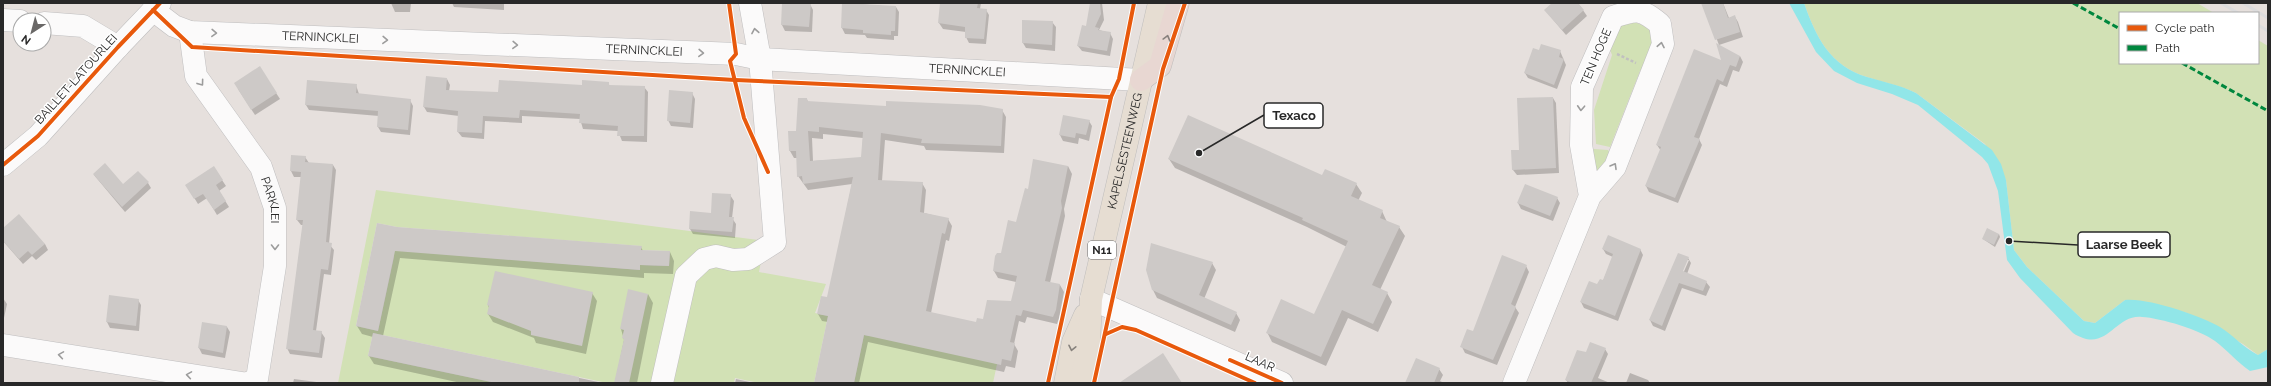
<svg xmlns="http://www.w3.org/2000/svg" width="2271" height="386" viewBox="0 0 2271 386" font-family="Raleway,sans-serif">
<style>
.green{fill:#d2e1b5;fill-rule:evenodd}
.water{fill:#91e6e8}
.shadow{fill:#0003;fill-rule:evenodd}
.building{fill:#cdc9c7;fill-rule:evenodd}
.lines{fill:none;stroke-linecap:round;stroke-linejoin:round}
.minor-casing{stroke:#bfbebf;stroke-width:23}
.major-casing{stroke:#bfbdbc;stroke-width:23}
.highway-casing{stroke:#bfbdbc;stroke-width:23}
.path{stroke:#c1c0c0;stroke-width:2.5;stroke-dasharray:3 2;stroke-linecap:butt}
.minor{stroke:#fbfafa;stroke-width:22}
.major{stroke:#e6ddd2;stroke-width:22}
.highway{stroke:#e8d7d2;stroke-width:22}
.rail{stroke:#dcdcdd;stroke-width:3}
.quiet{stroke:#00873e;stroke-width:3;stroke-dasharray:6 3;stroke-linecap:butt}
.cycleway-casing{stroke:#fff;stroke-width:6}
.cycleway{stroke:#e8590c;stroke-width:4}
.oneway{stroke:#9c9c9c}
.oneway2{stroke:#88807d}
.oneway3{stroke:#87827d}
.labels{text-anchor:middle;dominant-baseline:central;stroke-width:3;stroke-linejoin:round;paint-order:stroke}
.shield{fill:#fff;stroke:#686868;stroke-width:1}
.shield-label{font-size:11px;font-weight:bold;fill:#282828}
.street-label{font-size:12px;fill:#282828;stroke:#fff}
.leader{fill:none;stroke:#282828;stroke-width:1.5}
.callout-dot{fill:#282828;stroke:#fff;stroke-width:1.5}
.callout{fill:#fff;stroke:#282828;stroke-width:1.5}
.callout-label{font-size:13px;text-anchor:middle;font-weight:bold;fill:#282828}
</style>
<rect width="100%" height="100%" fill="#e6e0dd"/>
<!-- green -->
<g class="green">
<path d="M1804 3H2197L2214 13H2120V63H2258V40L2268 46V349L2258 355 2243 344 2187 313 2144 302 2125 300 2095 323 2084 321 2027 267 2014 250 2006 180 1985 144 1916 93C1900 85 1884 83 1867 77 1830 66 1816 37 1804 3Z"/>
<path d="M1630 22C1641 23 1648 26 1654 36L1648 62 1640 71 1610 147 1596 144 1594 110 1612 55 1609 47 1621 25Z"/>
<path d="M1594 149 1608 150 1612 157 1598 171 1594 169 1590 154Z"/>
<path d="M376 190 765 241 759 272 826 284 815 313 828 316 814 383H759L735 378 734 383H607L373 333 368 356 496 383H338ZM377 223 397 227 641 246V250L670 251 669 266 640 265V270L393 250 394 257 378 331 356 326Z"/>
<path d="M872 325 997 364 993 383H854L864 335 869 336Z"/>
</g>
<!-- water -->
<path class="water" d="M1789 3H1804C1816 37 1830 66 1867 77 1884 82 1900 85 1916 93L1992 150 2001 164 2006 180 2014 250 2027 267 2084 321 2095 323 2125 300C2146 297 2202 316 2220 327 2233 335 2244 348 2258 355L2268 349V367L2250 371C2237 362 2227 350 2215 341 2200 330 2161 318 2142 317 2114 314 2107 355 2073 333L2020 278 2007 260 1998 191 1988 164 1982 157 1918 105 1892 94 1857 83 1834 71 1816 52Z"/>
<!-- shadow -->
<g class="shadow">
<path d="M391 3H411L410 12H395Z"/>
<path d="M452 3H504V10L454 7Z"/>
<path d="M782 3 810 4 813 10 812 32 785 31 782 25Z"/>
<path d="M843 3 896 7 899 12 898 36H894V40L867 38 865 35 845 34 842 28Z"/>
<path d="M941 3H981L980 9 986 10 989 15 986 44 969 43 966 37V32L943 29 939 23Z"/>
<path d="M1091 3H1102L1104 20 1099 30 1110 33 1113 39 1110 56 1082 51 1078 46 1087 27Z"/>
<path d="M1553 3H1578L1587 16 1566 35 1545 10Z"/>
<path d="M1712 3H1723L1729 18 1735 17 1738 22 1743 37 1719 45 1704 6Z"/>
<path d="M1052 22 1056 27 1055 51 1026 48 1023 43Z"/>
<path d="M1560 51 1566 65 1557 89 1528 78 1525 73 1540 52Z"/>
<path d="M1740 56 1743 62 1739 72 1733 70 1727 87 1720 84 1699 139 1702 145 1678 203 1649 192 1646 186 1661 151 1657 145 1723 61Z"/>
<path d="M259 67 280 99 255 115 238 89Z"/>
<path d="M447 79 450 85 449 91 499 93 608 83 610 86 644 87 648 92 647 142 622 141 618 131 583 129 580 119 522 116V123L485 121 484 139 462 137 458 132 459 116 427 112 424 107Z"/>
<path d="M356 85 359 94 410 100 413 106 410 135 381 132 378 127 379 116 309 110 306 105Z"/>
<path d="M692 93 695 99 693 128 671 126 668 120Z"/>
<path d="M1553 98 1556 103 1559 173 1517 175 1513 170 1520 151Z"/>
<path d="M807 99 808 102 887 107 1002 110 1006 117 1004 153 926 150 924 146 885 140 882 181 922 183 926 190 924 213 948 219 952 226 949 241 946 240 931 313 977 323 1012 303 1016 282 998 278 994 271 1017 223 1029 190 1068 166 1072 174 1064 209 1065 216 1050 283 1060 285 1064 292 1059 318 1057 324 1027 317 1025 323 1019 321 1014 344 1018 351 1015 368 1006 366 1004 372 868 342 859 383H815L828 322 822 321 818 314 828 298 852 184 808 190 798 176 797 158H794L790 151ZM823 134 863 138 862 158 813 161 812 138 823 139Z"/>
<path d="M1089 121 1092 126 1089 141 1079 138 1078 144 1063 141 1060 135Z"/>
<path d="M305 157 309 163 333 165 336 170 329 244 334 250 331 275 324 274 316 331 321 332 325 338 322 358 290 354 287 348 303 225H301L297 220 302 177H294L291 171Z"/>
<path d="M1169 159 1323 176 1356 184 1362 193 1358 201 1382 211 1387 222 1399 227 1405 236 1380 290 1387 293 1392 302 1378 332 1348 318 1326 366 1272 342 1267 332 1315 315 1347 247 1307 227 1175 168Z"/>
<path d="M214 168 226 186 219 191 229 207 217 215 207 198 198 204 190 191Z"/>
<path d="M94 175 123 185 148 183 151 188 125 212Z"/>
<path d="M730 195 734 201 732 218 736 224 735 238 693 234 690 229 712 214Z"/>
<path d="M1557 198 1560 203 1553 221 1521 209 1518 203Z"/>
<path d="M378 224 396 228 641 247 643 251 670 252 674 261 673 274 644 273V278L400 258 383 336 603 383H461L374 364 369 356 373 337 362 334 357 326Z"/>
<path d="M3 229 45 244 48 250 36 260 32 256 23 264 3 241Z"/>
<path d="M1999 234 2000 237 1995 247 1983 239Z"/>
<path d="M1603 249H1640L1643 255 1618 321 1584 308 1581 302 1603 281 1613 257 1606 254Z"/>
<path d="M1679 254 1688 258 1691 263 1687 274 1706 282 1710 287 1706 296 1682 288 1665 331 1653 326 1650 320ZM1686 260H1689L1682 276H1680Z"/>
<path d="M1212 263 1216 270 1204 299 1236 313 1240 320 1235 332 1157 298 1153 290Z"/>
<path d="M1526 266 1529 272 1515 307 1519 313 1497 365 1465 353 1462 347Z"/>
<path d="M592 293 597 301 586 354 536 343 534 338 493 322 488 314 489 308 488 305Z"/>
<path d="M648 294 653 303 637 383H615L624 340 621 329Z"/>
<path d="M3 298 7 304 4 318H3Z"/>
<path d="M138 300 141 305 139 331 110 328 107 322Z"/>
<path d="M203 323 227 327 230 332 225 358 202 354 199 348Z"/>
<path d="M1605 349 1608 354 1598 378 1610 383H1568L1566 380 1586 353Z"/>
<path d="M1439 369 1443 375 1440 381 1444 383H1407Z"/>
<path d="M1630 373 1648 380 1650 383H1626Z"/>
<path d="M294 379 324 383H293Z"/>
<path d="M736 379 754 383H735Z"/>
</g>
<!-- building -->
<g class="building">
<path d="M782 3H811L809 27 781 25Z"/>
<path d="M842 3 896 6 895 31H891V35L863 33V30L841 28Z"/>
<path d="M940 3H978L977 8 987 9 984 39 965 38V27L938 23Z"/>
<path d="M1090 3H1100L1101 14 1095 27 1099 28 1098 30 1111 32 1107 51 1077 46 1082 25 1086 26Z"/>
<path d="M1552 3H1578L1584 10 1562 30 1544 10Z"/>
<path d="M1701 3H1723L1728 18 1735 15 1740 32 1715 40Z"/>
<path d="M1022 20 1053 21 1052 45 1022 43Z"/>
<path d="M1716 43 1740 56 1736 67 1730 65 1723 82 1717 79 1694 137 1700 139 1675 198 1645 186 1661 147 1656 145 1694 49 1721 60Z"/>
<path d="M1541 44 1561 50 1559 57 1564 59 1554 85 1524 73 1533 48 1539 50Z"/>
<path d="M260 66 277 93 251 110 234 83Z"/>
<path d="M426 76 447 78 446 90 498 92 499 80 582 85V80L609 82V85L645 86 644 136H617L618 126 579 123 580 114 520 110 519 118 483 116 482 133 457 132 458 111 423 107Z"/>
<path d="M307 80 357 84 356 93 411 99 408 130 377 127 378 111 305 105Z"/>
<path d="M669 90 693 92 690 123 667 121Z"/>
<path d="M1553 97 1556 168 1512 170 1511 150H1519L1517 98Z"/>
<path d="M798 98H807V101L886 106V101L980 105 1003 109 1001 146 921 143 922 139 881 133 878 180 923 182 920 212 949 218 945 234 942 233 926 311 976 322 977 318 983 319 987 300 1011 301 1017 276 993 271 995 256 997 253H1001L1008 220 1016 222 1025 188 1028 189 1033 159 1068 166 1061 201 1062 208 1045 281 1060 284 1056 310 1053 317 1023 310 1021 316 1016 315 1010 342 1015 343 1011 361 1002 359 1001 365 864 335 854 383H814L828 316 817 314 821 296 827 297 853 177 803 184 802 176 797 177 796 151H789L788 131H796ZM819 127 863 132 861 157 810 161 808 131 819 132Z"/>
<path d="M1063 115 1090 120 1086 135 1076 133 1075 138 1059 135Z"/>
<path d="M1188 115 1322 175 1325 169 1357 183 1351 196 1383 210 1380 218 1400 226 1372 285 1388 292 1373 324 1342 310 1321 357 1266 333 1281 299 1314 314 1348 241 1302 220 1303 218 1168 159Z"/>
<path d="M291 155 306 156 305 162 333 164 326 242 332 243 328 270 321 269 313 330 322 331 319 353 286 349 303 220H296L301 172 290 171Z"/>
<path d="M105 163 123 184 138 171 149 182 122 207 93 174Z"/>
<path d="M214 166 223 180 216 185 226 201 214 210 203 194 194 199 185 185Z"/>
<path d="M1525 184 1558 197 1550 216 1517 203Z"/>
<path d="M712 193 731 194 729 217H734L732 232 689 229 690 211 711 213Z"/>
<path d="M19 214 45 244 32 255 28 251 19 259 3 241V228Z"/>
<path d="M377 223 397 227 642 246 641 250 670 251 669 266 640 265V270L395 251 378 331 356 326Z"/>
<path d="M1987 228 1999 234 1994 245 1982 239Z"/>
<path d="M1608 235 1641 249 1615 316 1580 302 1589 281 1597 284 1600 279 1603 280 1613 254 1602 249Z"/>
<path d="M1151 243 1213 262 1199 295 1237 312 1231 325 1152 290 1146 270Z"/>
<path d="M1678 253 1689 257 1683 271 1707 281 1703 291 1679 283 1662 326 1649 320Z"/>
<path d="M1502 255 1527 265 1511 304 1516 307 1493 360 1460 347 1467 329 1473 331Z"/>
<path d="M495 271 593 292 582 346 531 335V331L487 314 489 306 487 305Z"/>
<path d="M628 289 648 294 629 383H614L624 339 622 338 624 330 620 329Z"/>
<path d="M109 295 139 299 136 326 106 322Z"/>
<path d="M202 322 227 326 223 353 198 348Z"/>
<path d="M373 333 579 377V383H496L368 356Z"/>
<path d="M1590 342 1606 348 1591 383H1573L1565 380 1577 350 1586 352Z"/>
<path d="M1163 353 1182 383H1119Z"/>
<path d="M1416 358 1440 368 1434 383H1405Z"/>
</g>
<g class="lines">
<defs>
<g id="minor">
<path id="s1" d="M153 10 174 26 190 32 736 54 760 59 1141 80"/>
<path d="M3 20 20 21"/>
<path d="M44 23 83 26 118 47"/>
<path id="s2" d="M190 32 196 76 261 167 275 208V266L257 379 248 383"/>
<path d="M3 165 38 136 118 47 160 3"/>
<path d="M1091 299 1282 383"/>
<path d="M3 345 242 383"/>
<path d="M662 383 686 276 704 259 716 256 733 260 748 259 775 242 760 59 750 3"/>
<path d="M1514 383 1590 196 1615 167 1663 44 1660 24C1640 8 1637 9 1613 17L1582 87 1581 145 1590 196"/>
</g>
<g id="major">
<path d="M1065 383 1073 342 1085 315"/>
<path id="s3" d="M1080 383 1089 346 1091 299 1159 3"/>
</g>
<path id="highway" d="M1141 80 1160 66 1178 3"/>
</defs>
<!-- minor casing -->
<use href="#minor" class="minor-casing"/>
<!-- major casing -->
<use href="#major" class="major-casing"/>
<!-- highway casing -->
<use href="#highway" class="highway-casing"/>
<!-- path -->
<path class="path" d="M1617 54 1636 63"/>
<!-- minor -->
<use href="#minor" class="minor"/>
<!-- major -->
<use href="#major" class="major"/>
<!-- highway -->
<use href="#highway" class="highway"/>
<!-- rail -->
<g class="rail">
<path d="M2221 3 2238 13"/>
<path d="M2243 3 2268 18"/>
<path d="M2258 25 2268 31"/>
</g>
<!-- quiet -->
<g class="quiet">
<path d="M2073 3 2120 29"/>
<path d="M2182 63 2268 111"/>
</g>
<defs>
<g id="cycleway">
<path d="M729 3 736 54 730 61 744 118 768 172"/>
<path d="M153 10 192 47 735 80 1111 97"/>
<path d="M3 165 38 136 118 47 160 3"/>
<path d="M1106 334 1122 327 1136 330 1255 383"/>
<path d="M1230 360 1282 383"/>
<path d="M1048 383 1111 97 1119 79 1134 3"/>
<path d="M1094 383 1163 69 1185 3"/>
</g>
</defs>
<!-- cycleway casing -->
<use href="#cycleway" class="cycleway-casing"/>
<!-- cycleway -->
<use href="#cycleway" class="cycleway"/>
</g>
<!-- one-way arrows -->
<defs><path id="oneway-chevron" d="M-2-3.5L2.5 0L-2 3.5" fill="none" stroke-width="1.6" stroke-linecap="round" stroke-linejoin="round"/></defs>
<g class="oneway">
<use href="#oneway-chevron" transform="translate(755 31) rotate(-100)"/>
<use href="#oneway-chevron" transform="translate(214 33) rotate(2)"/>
<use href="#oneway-chevron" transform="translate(385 40) rotate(2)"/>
<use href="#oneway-chevron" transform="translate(515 45) rotate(2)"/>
<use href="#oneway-chevron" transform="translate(1661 45) rotate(-79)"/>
<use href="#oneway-chevron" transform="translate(701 53) rotate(2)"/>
<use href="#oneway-chevron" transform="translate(201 83) rotate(54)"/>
<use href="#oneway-chevron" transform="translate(1581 108) rotate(93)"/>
<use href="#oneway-chevron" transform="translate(1614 166) rotate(-60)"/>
<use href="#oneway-chevron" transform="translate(275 247) rotate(90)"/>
<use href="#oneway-chevron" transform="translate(61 355) rotate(-171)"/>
<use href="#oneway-chevron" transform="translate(189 375) rotate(-171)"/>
</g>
<use class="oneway2" href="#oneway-chevron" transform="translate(1167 38) rotate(-75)"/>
<use class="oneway3" href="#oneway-chevron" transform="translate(1072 348) rotate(102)"/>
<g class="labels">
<!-- shield labels -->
<rect class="shield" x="1088" y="241" width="28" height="18" rx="3"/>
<g class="shield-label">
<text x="1102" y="250">N11</text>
</g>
<!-- street labels -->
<g class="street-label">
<text stroke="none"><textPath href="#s1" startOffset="174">TERNINCKLEI</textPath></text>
<text stroke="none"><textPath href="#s1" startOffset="498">TERNINCKLEI</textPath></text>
<text transform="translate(1596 57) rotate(-67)">TEN HOGE</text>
<text stroke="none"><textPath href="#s1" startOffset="822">TERNINCKLEI</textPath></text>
<text transform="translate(76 79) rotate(-48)">BAILLET-LATOURLEI</text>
<text stroke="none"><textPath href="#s3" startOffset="237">KAPELSESTEENWEG</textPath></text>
<text stroke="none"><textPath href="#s2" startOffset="191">PARKLEI</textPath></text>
<text transform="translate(1260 362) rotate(24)">LAAR</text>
</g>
</g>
<!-- callouts -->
<path class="leader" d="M1199 153L1264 115M2009 241L2078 245"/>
<g class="callout-dot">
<circle cx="1199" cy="153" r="4"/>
<circle cx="2009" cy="241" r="4"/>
</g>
<g class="callout">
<rect x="1264" y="103" width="59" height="25" rx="4"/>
<rect x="2078" y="232" width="92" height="25" rx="4"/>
</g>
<g class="callout-label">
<text x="1294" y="120">Texaco</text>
<text x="2124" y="249">Laarse Beek</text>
</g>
<!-- border -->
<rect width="2271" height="386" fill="none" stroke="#282828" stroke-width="8"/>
<!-- legend -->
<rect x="2119" y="12" width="140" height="52" fill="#ffffff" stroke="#a9a9a9"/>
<rect x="2127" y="25" width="20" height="6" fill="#e8590c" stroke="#a9a9a9"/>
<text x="2155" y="32" font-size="12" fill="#282828">Cycle path</text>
<rect x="2127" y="45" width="20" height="6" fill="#00873e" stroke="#a9a9a9"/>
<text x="2155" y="52" font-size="12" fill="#282828">Path</text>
<!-- north arrow -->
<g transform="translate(32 32) rotate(216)"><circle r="19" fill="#ffffff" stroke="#a9a9a9"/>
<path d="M0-3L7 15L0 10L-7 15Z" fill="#6a6867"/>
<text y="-6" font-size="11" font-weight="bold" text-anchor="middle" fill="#282828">N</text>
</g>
</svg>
